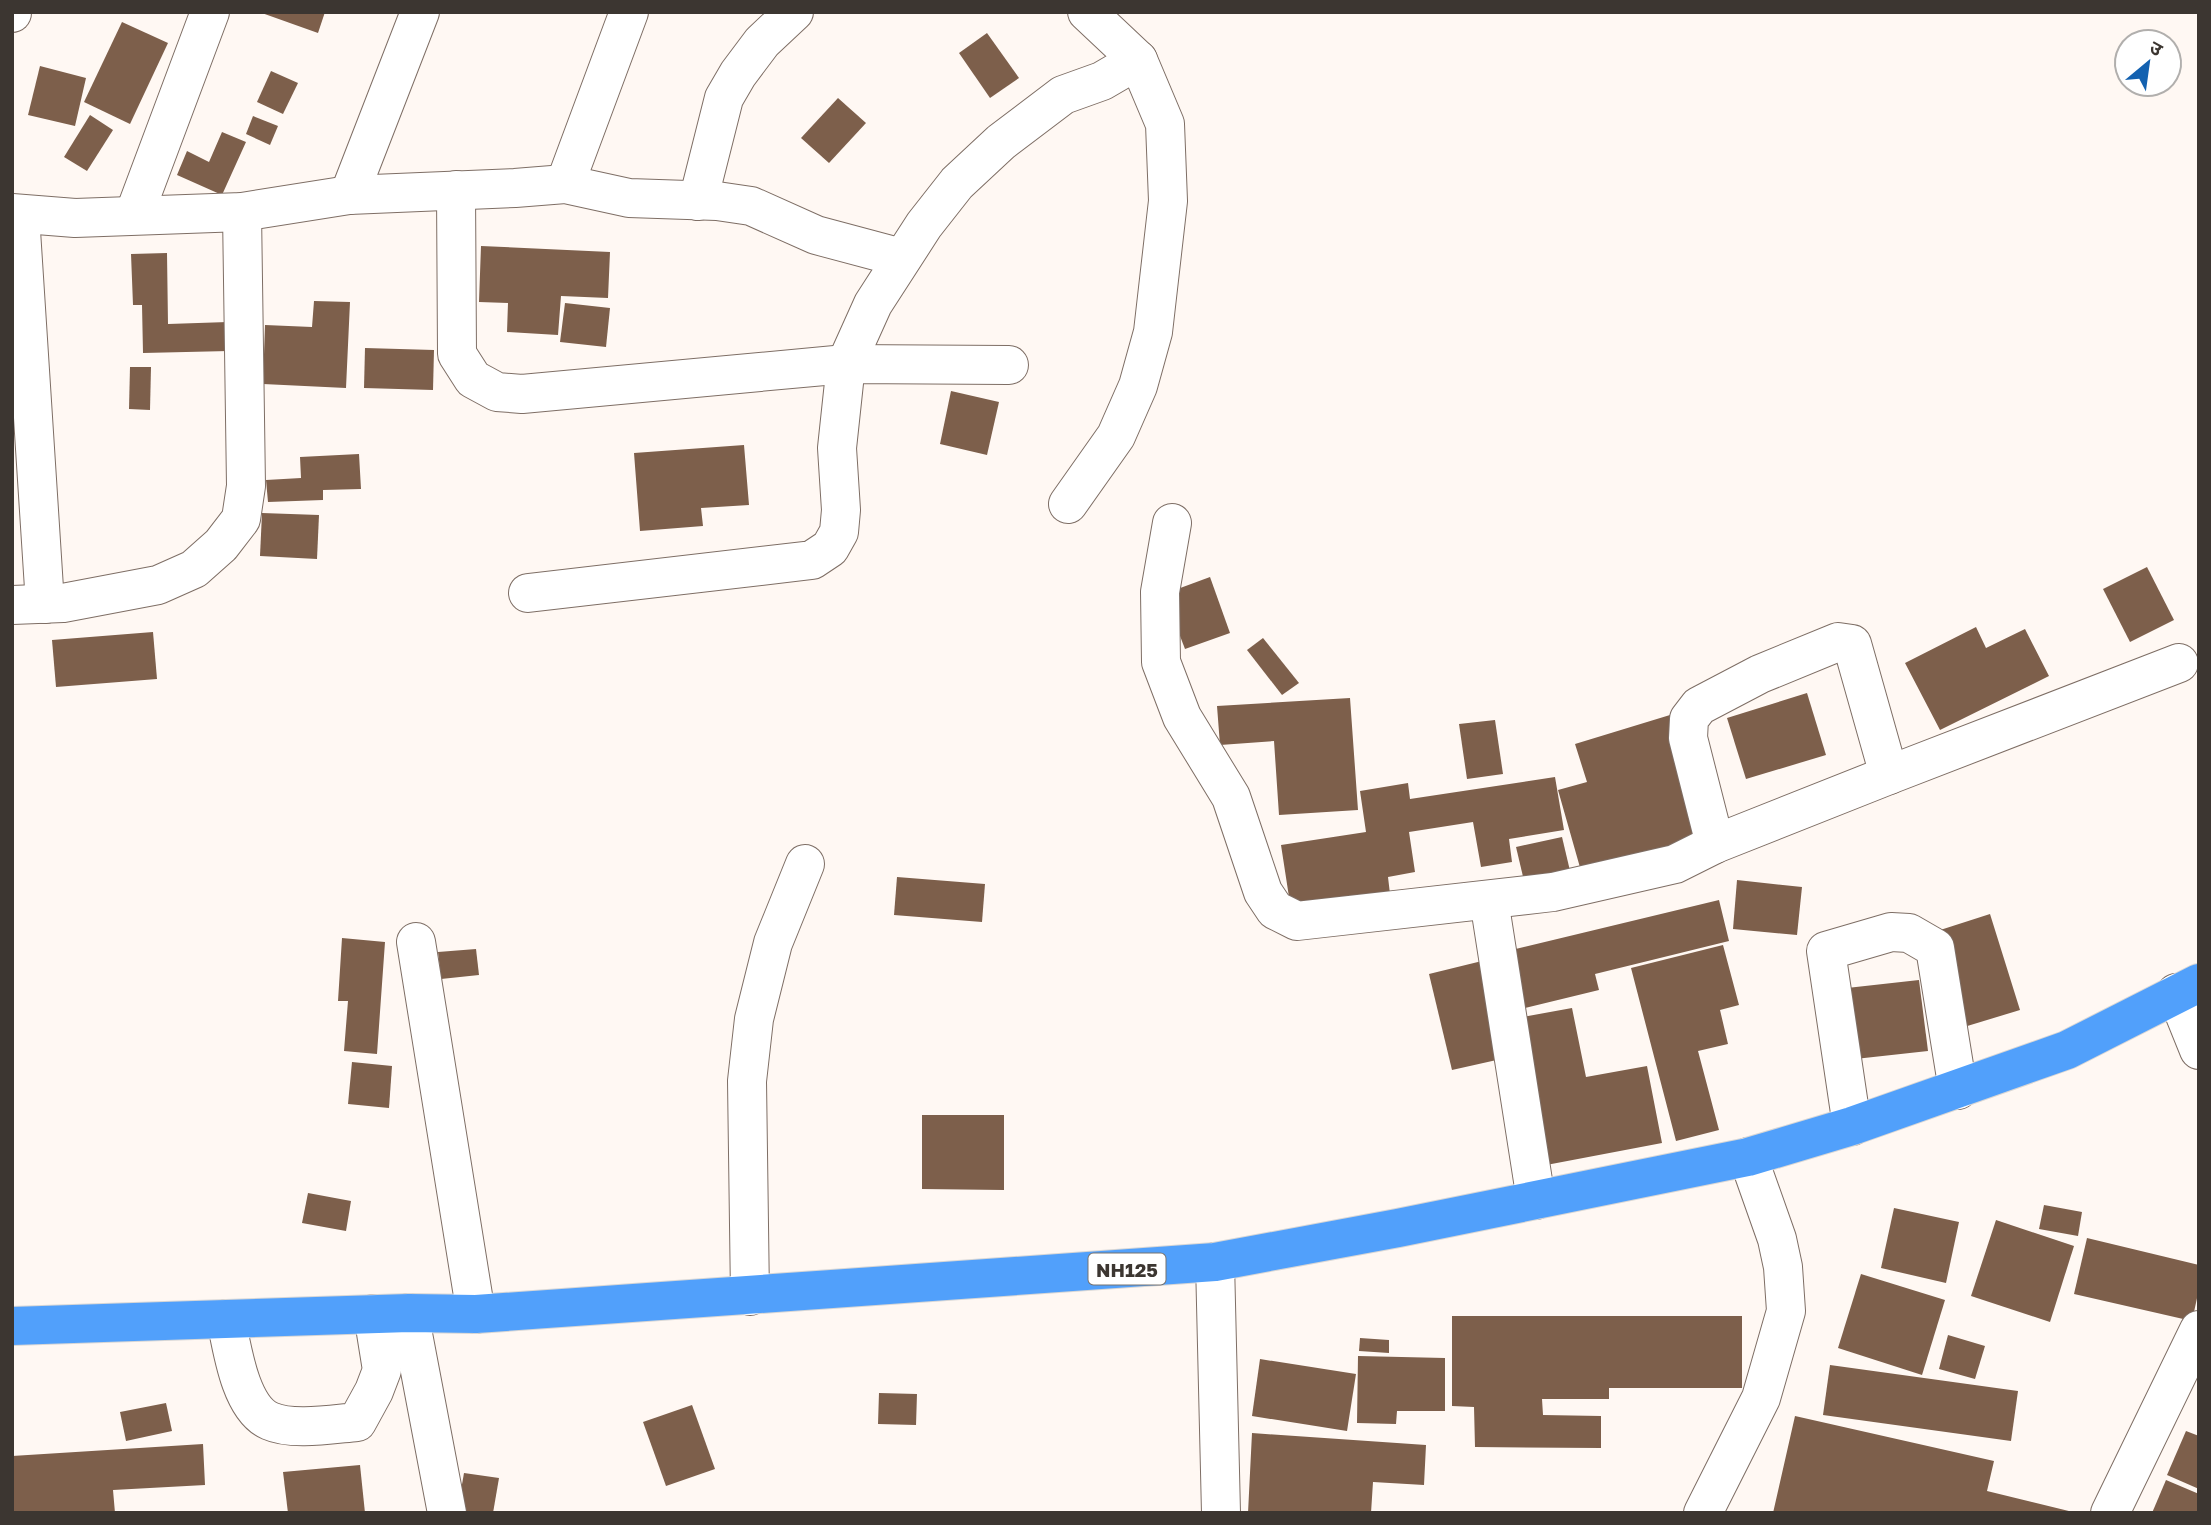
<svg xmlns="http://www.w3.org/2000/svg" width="2211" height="1525" viewBox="0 0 2211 1525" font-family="'Golos Text','Noto Sans Devanagari',sans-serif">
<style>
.building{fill:#7d5f4b}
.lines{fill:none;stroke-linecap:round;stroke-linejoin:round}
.minor-casing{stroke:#7e6e65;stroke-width:40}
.highway-casing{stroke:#d8d7d6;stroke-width:40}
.minor{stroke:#fff;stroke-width:38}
.highway{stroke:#51a0fb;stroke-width:38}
.labels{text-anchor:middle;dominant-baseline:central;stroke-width:7;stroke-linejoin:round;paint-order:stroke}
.shield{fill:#fff;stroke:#76726f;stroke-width:2}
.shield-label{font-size:19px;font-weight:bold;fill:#3c3631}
</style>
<rect width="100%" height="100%" fill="#fff8f3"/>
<!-- building -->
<g class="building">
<path d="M259 12H325L318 33Z"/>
<path d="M122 22 168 43 130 124 84 102Z"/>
<path d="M987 33 1019 78 990 98 959 53Z"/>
<path d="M40 66 86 78 75 126 28 115Z"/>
<path d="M271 71 298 83 283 114 257 102Z"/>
<path d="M838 98 866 123 829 163 801 138Z"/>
<path d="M90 115 113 130 87 171 64 157Z"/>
<path d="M253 116 278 126 270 145 246 134Z"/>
<path d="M222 132 246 142 222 195 177 175 187 151 209 162Z"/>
<path d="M481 246 610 252 608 298 561 296 558 335 507 332 508 303 479 302Z"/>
<path d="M167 253 168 324 228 322 229 351 143 353 142 305H133L131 254Z"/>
<path d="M314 301 350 302 346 388 263 384 265 325 312 327Z"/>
<path d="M565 303 610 308 606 347 560 342Z"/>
<path d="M365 348 434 350 433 390 364 388Z"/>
<path d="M130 367H151L150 410 129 409Z"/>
<path d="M951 391 999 402 987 455 940 444Z"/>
<path d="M744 445 749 505 701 508 703 526 640 531 634 453Z"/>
<path d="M359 454 361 489 323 490V500L268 502 266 480 301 478 300 457Z"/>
<path d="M262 513 319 515 317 559 260 556Z"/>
<path d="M2147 567 2174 620 2130 642 2103 589Z"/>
<path d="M1210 577 1230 633 1185 649 1164 594Z"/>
<path d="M1976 627 1986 648 2025 629 2049 676 1940 730 1905 663Z"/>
<path d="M153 632 157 679 56 687 52 640Z"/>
<path d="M1263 638 1299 683 1282 695 1247 650Z"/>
<path d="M1807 693 1826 755 1746 779 1727 718Z"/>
<path d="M1350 698 1358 810 1279 815 1274 741 1220 745 1217 706Z"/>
<path d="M1670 715 1678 739 1695 842 1583 878 1558 790 1587 782 1575 744Z"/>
<path d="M1495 720 1503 774 1467 779 1459 724Z"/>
<path d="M1555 777 1564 830 1509 839 1512 862 1481 867 1473 822 1409 832 1415 872 1388 877 1390 894 1291 910 1281 845 1366 832 1360 791 1408 783 1410 799Z"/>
<path d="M1562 837 1571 875 1525 885 1516 847Z"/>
<path d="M897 877 985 884 982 922 894 915Z"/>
<path d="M1737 880 1802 887 1797 935 1733 929Z"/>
<path d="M1719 900 1729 941 1595 974 1599 990 1517 1010 1503 952Z"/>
<path d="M1990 914 2020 1010 1964 1027 1934 932Z"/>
<path d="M342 938 385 942 377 1054 344 1051 348 1001H338Z"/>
<path d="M1723 945 1739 1005 1720 1010 1728 1044 1698 1051 1719 1130 1676 1141 1631 968Z"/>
<path d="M476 949 479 975 441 979 438 952Z"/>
<path d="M1486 960 1510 1057 1452 1070 1429 974Z"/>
<path d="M1919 980 1928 1051 1846 1060 1838 989Z"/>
<path d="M1572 1008 1586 1077 1647 1066 1662 1143 1541 1166 1512 1019Z"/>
<path d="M352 1062 392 1066 389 1108 348 1104Z"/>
<path d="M922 1115H1004V1190L922 1189Z"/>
<path d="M308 1193 351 1201 346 1231 302 1223Z"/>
<path d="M2044 1205 2082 1212 2078 1236 2039 1229Z"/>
<path d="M1894 1208 1959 1222 1946 1283 1881 1268Z"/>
<path d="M1996 1220 2074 1246 2050 1322 1971 1296Z"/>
<path d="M2087 1238 2199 1265V1289L2192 1321 2074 1294Z"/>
<path d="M1861 1274 1945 1300 1922 1375 1838 1348Z"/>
<path d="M1452 1316H1742V1388H1609V1399H1542L1543 1415 1601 1416V1448L1475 1447 1474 1407 1452 1406Z"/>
<path d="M1948 1335 1985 1346 1975 1379 1939 1369Z"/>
<path d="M1360 1338 1389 1340V1353L1359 1351Z"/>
<path d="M1358 1356 1445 1358V1411H1397L1396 1424 1357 1423Z"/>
<path d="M1260 1359 1356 1374 1347 1431 1252 1416Z"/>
<path d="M1830 1365 2018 1391 2011 1441 1823 1415Z"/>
<path d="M879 1393 917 1394 916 1425 878 1424Z"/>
<path d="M166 1403 172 1431 126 1441 120 1412Z"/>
<path d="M692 1405 715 1469 666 1486 643 1422Z"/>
<path d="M1795 1416 1994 1461 1987 1491 2077 1513H1773Z"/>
<path d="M2186 1431 2199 1436V1489L2167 1475Z"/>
<path d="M1252 1433 1426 1445 1424 1485 1373 1482 1371 1513H1248Z"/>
<path d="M203 1444 205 1485 113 1490 115 1513H12V1456Z"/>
<path d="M360 1465 365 1513H288L283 1472Z"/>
<path d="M464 1473 499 1478 493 1513H457Z"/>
<path d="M2166 1480 2199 1494V1513H2152Z"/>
</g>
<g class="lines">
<defs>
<g id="minor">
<path d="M12 13V12"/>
<path d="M565 184 629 12"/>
<path d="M456 190 457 354 473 379 497 392 522 394 846 364 1009 365"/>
<path d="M349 195 420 12"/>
<path d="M698 201 724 98 738 74 762 42 794 12"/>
<path d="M12 213 75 218 242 212 349 195 515 188 565 184 629 198 717 201 751 206 816 235 902 258"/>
<path d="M20 215 45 604"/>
<path d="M134 215 210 12"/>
<path d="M1068 504 1116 436 1138 386 1153 332 1168 201 1165 124 1138 60 1087 12"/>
<path d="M1172 523 1160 592 1161 662 1182 717 1231 797 1263 892 1275 910 1297 921 1553 892 1675 864 1715 844 1889 775 2179 663"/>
<path d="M528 593 812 560 830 548 839 532 841 510 837 448 846 364 873 304 924 225 957 183 1001 142 1063 95 1102 81 1138 60"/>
<path d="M12 605 63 603 158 585 194 569 221 545 241 519 246 486 242 212"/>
<path d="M1715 844 1688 738 1689 719 1699 706 1760 674 1838 642 1852 644 1889 775"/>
<path d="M1489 900 1536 1200"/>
<path d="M416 942 476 1314"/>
<path d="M2176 993 2199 1050"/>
<path d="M1852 1126 1826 951 1891 932 1909 933 1935 948 1958 1090"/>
<path d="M1215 1262 1221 1513"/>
<path d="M750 1296 747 1081 754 1019 773 943 805 864"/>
<path d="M409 1313 447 1513"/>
<path d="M226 1319C232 1348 240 1408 270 1421 292 1431 333 1424 357 1422L374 1391 382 1370 373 1314"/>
<path d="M1703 1513 1761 1398 1786 1311 1783 1267 1777 1239 1748 1157"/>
<path d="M2110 1513 2199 1330"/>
</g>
<path id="highway" d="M12 1326 409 1313 476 1314 1215 1262 1398 1228 1748 1157 1852 1126 2067 1050 2199 983"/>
</defs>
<!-- minor casing -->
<use href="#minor" class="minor-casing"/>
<!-- highway casing -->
<use href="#highway" class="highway-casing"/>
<!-- minor -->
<use href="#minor" class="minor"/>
<!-- highway -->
<use href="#highway" class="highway"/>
</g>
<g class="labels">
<!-- shield labels -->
<rect class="shield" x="1088.5" y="1253.5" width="77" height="31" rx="5"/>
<g class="shield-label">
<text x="1127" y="1269">NH125</text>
</g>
</g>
<!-- border -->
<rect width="2211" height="1525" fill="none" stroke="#3c3631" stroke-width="28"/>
<!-- north arrow -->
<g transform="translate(2148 63) rotate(29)"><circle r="33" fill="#ffffff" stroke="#b1afad" stroke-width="2"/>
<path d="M0-5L12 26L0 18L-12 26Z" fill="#1361b0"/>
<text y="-10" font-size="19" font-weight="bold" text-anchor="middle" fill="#3c3631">उ</text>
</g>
</svg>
